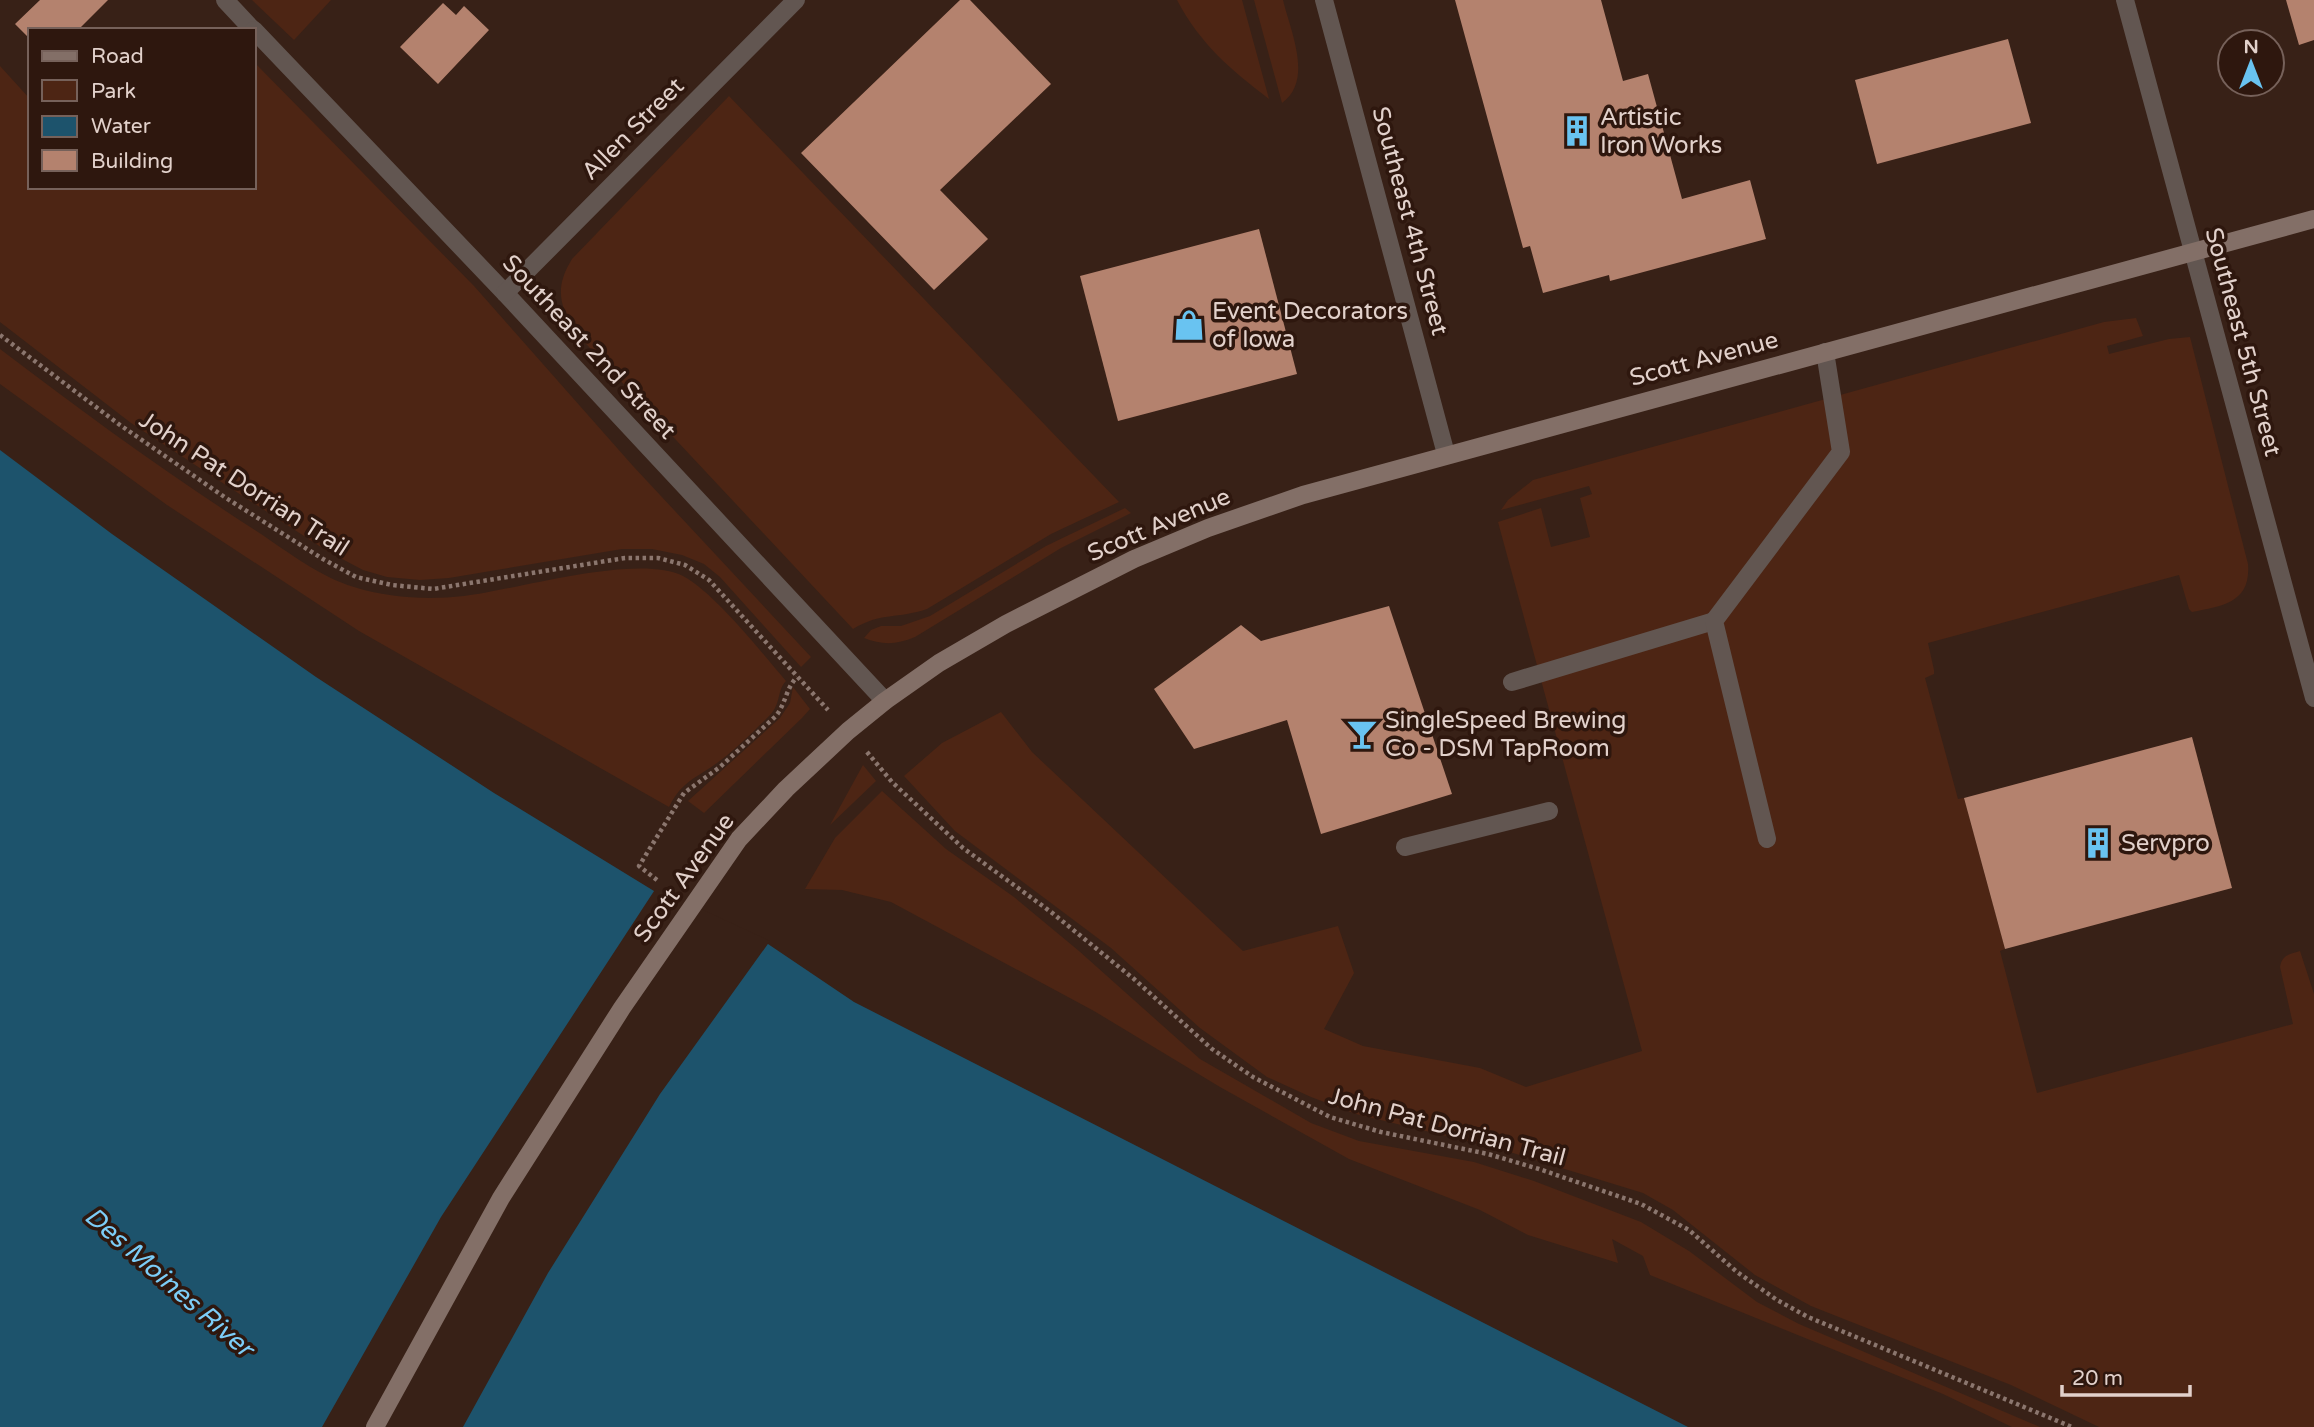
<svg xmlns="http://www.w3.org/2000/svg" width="2314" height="1427" viewBox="0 0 2314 1427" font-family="'Varela Round',sans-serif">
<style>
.green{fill:#4d2514}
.water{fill:#1d536c}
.pier{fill:#382117}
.building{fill:#b4826e}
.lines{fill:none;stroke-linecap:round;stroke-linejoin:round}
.path{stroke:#8b766e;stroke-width:4.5;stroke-dasharray:3.5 3.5;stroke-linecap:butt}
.service{stroke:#625651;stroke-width:18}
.minor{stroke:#625651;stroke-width:18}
.secondary{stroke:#836f67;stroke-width:18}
.labels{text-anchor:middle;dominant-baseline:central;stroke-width:7;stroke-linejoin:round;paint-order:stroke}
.poi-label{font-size:24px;fill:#e2d1cb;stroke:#2e170e;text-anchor:start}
.street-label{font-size:24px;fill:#e2d1cb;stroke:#2e170e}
.water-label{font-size:26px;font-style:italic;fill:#7ccdf7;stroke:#2e170e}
</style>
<rect width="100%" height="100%" fill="#382117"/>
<!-- green -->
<g class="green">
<path d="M252 0H331L294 40Z"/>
<path d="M1177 0H1242L1269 99C1231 70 1200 44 1177 0Z"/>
<path d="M1254 0H1283C1290 30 1314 80 1282 103Z"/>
<path d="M254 62 474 286 633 466 811 657 801 667 720 577 704 564 682 555 652 549H622L449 578 420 580 387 577 363 570 327 551 131 423 0 322V66L30 99V187H254Z"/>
<path d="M729 96 1119 502 1051 534 927 609C898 619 881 612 853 629L574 331C559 303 555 287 572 259Z"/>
<path d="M2136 318 2143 336 2107 346 2109 354 2169 339 2190 337 2248 564C2251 602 2224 606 2192 612L2189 609 2179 575 1928 643 1934 670V674L1925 678 1958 799 1964 798 2005 949 2000 951 2037 1093 2293 1024 2280 967C2282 955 2290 954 2300 951L2314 994V1427H2099L2011 1385 1811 1306 1755 1275 1673 1210 1643 1193 1500 1149 1356 1114 1311 1097 1267 1077 1200 1028 1111 948 955 831 904 776 942 743 1001 712 1032 752 1243 951 1338 926 1354 973 1324 1029 1363 1046 1480 1068 1526 1087 1642 1051 1498 522 1541 508 1551 547 1590 537 1580 498 1592 494 1589 486 1501 510 1508 500 1533 480 2104 322Z"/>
<path d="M0 349C84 413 169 475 258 532 288 552 320 577 354 587 389 598 428 600 464 596 516 590 637 553 683 576 716 594 760 651 786 681 777 690 781 704 770 715 755 730 738 747 721 760 698 778 683 779 669 807L359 631 167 505 0 384Z"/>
<path d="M1125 508 1131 513 1061 548 915 637C896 645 882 645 864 638L871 630 881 626H901L930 616 1046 546Z"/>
<path d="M793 687 810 709 802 718 704 813 688 801 780 718 790 703Z"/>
<path d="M863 765 876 781 830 825Z"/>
<path d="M882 791 946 849 1014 897 1079 951 1200 1059 1311 1123 1359 1141 1474 1162 1534 1181 1641 1222 1689 1251 1757 1302 1799 1324 2040 1427H2012L1943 1394 1650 1275 1643 1256 1612 1239 1618 1263 1528 1235 1480 1210 1349 1159 1220 1087 1094 1011 891 902 842 890 805 889 835 838Z"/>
</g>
<!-- water -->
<path class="water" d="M0 450 112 534 316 677 494 793 654 891 768 944 854 1002 1688 1427H0Z"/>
<!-- pier -->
<path class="pier" d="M656 888 770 941 660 1094 548 1273 463 1427H322L441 1217Z"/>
<!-- building -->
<g class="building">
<path d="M40 0H108L78 30H30V39L15 24Z"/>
<path d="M960 0H970L1051 84 940 190 988 239 934 290 801 153Z"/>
<path d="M1455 0H1601L1623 81 1648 74 1682 199 1750 180 1766 239 1610 281 1609 275 1543 293 1530 246 1523 248Z"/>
<path d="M2286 0H2314V40L2299 45Z"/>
<path d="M443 3 456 15 464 6 489 30 438 84 400 47Z"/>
<path d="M2008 39 2031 123 1877 164 1855 80Z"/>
<path d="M1259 229 1297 374 1118 421 1080 276Z"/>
<path d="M1389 606 1452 794 1321 834 1287 720 1194 749 1154 689 1241 625 1261 641Z"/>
<path d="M2192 737 2232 888 2005 949 1964 798Z"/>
</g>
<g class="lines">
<!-- path -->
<g class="path">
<path d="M0 335 120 425 226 498 323 559 356 577 392 585 433 589 625 558H658L685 565 709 580 828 710"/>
<path d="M867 752 892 782 963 848 1051 912 1134 979 1212 1049 1253 1077 1330 1117 1381 1132 1488 1154 1539 1169 1641 1204 1689 1230 1737 1272 1777 1300 1808 1317 2072 1427"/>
<path d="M657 880 639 866 684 793 720 767 776 716C786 703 786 688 797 677"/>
</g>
<!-- service -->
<g class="service">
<path d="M1512 682 1714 621"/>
<path d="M1767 839 1714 621 1841 452 1825 352"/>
<path d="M1405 847 1549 811"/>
</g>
<!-- minor -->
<g class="minor">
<path d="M225 0 253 30"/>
<path d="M1324 0 1446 454"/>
<path d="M2125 0 2314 698"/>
<path d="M254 30 505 293 885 701"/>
<path d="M505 293 796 0"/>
</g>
<!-- secondary -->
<path class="secondary" d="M375 1427 501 1198 622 1008 739 839 786 789 848 731 885 701 939 663 1006 624 1134 559 1208 528 1303 495 2314 219"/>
</g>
<!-- icons -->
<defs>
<symbol id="building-bare" viewBox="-9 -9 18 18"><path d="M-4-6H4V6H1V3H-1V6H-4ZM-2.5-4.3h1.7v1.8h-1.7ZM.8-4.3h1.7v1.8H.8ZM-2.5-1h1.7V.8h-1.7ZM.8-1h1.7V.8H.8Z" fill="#69c3f1" stroke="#2e170e" stroke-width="2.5" paint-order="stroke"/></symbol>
<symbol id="shop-bare" viewBox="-9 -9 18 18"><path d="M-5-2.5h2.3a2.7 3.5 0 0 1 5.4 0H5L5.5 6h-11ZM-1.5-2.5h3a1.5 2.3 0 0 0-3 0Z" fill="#69c3f1" stroke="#2e170e" stroke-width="2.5" paint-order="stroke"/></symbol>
<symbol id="bar-bare" viewBox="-9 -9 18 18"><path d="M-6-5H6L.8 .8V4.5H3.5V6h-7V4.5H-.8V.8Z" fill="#69c3f1" stroke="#2e170e" stroke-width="2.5" paint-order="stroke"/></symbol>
</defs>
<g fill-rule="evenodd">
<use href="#building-bare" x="1555" y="109" width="44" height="44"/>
<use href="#shop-bare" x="1167" y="303" width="44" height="44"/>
<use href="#bar-bare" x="1340" y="712" width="44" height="44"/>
<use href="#building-bare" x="2076" y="821" width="44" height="44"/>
</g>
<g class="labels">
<!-- poi labels -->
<g class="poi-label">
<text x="1600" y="117">Artistic<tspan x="1600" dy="28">Iron Works</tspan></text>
<text x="1212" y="311">Event Decorators<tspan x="1212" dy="28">of Iowa</tspan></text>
<text x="1385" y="720">SingleSpeed Brewing<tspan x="1385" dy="28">Co - DSM TapRoom</tspan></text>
<text x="2121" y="843">Servpro</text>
</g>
<!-- street labels -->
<g class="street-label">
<text transform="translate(633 129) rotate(-45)">Allen Street</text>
<text transform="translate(1410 221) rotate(75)">Southeast 4th Street</text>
<text transform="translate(2243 342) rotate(75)">Southeast 5th Street</text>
<text transform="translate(589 347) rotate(47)">Southeast 2nd Street</text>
<text transform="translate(1704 359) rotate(-15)">Scott Avenue</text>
<text transform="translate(244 484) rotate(33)">John Pat Dorrian Trail</text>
<text transform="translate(1159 525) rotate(-23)">Scott Avenue</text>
<text transform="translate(684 878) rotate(-54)">Scott Avenue</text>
<text transform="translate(1447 1127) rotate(15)">John Pat Dorrian Trail</text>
</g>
<!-- water labels -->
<g class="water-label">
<text transform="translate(169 1282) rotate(41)">Des Moines River</text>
</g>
</g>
<!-- legend -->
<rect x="28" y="28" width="228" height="161" fill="#2e170e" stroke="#76615a" stroke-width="2"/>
<rect x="42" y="51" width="35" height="10" fill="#836f67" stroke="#76615a" stroke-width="2"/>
<text x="91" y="63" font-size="21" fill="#e2d1cb">Road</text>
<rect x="42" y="80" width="35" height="21" fill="#4d2514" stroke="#76615a" stroke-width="2"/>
<text x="91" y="98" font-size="21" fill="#e2d1cb">Park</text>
<rect x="42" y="116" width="35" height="21" fill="#1d536c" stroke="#76615a" stroke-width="2"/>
<text x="91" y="133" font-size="21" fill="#e2d1cb">Water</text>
<rect x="42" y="150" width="35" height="21" fill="#b4826e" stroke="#76615a" stroke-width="2"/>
<text x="91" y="168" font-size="21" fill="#e2d1cb">Building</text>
<!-- north arrow -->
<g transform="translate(2251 63)"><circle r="33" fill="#2e170e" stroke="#76615a" stroke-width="2"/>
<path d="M0-5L12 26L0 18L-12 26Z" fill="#69c3f1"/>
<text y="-10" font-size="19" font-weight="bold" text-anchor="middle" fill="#e2d1cb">N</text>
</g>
<!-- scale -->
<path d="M2062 1385v10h128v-10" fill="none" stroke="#e2d1cb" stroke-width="3.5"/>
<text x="2072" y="1385" font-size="21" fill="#e2d1cb" stroke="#2e170e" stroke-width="5" paint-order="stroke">20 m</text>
</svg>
